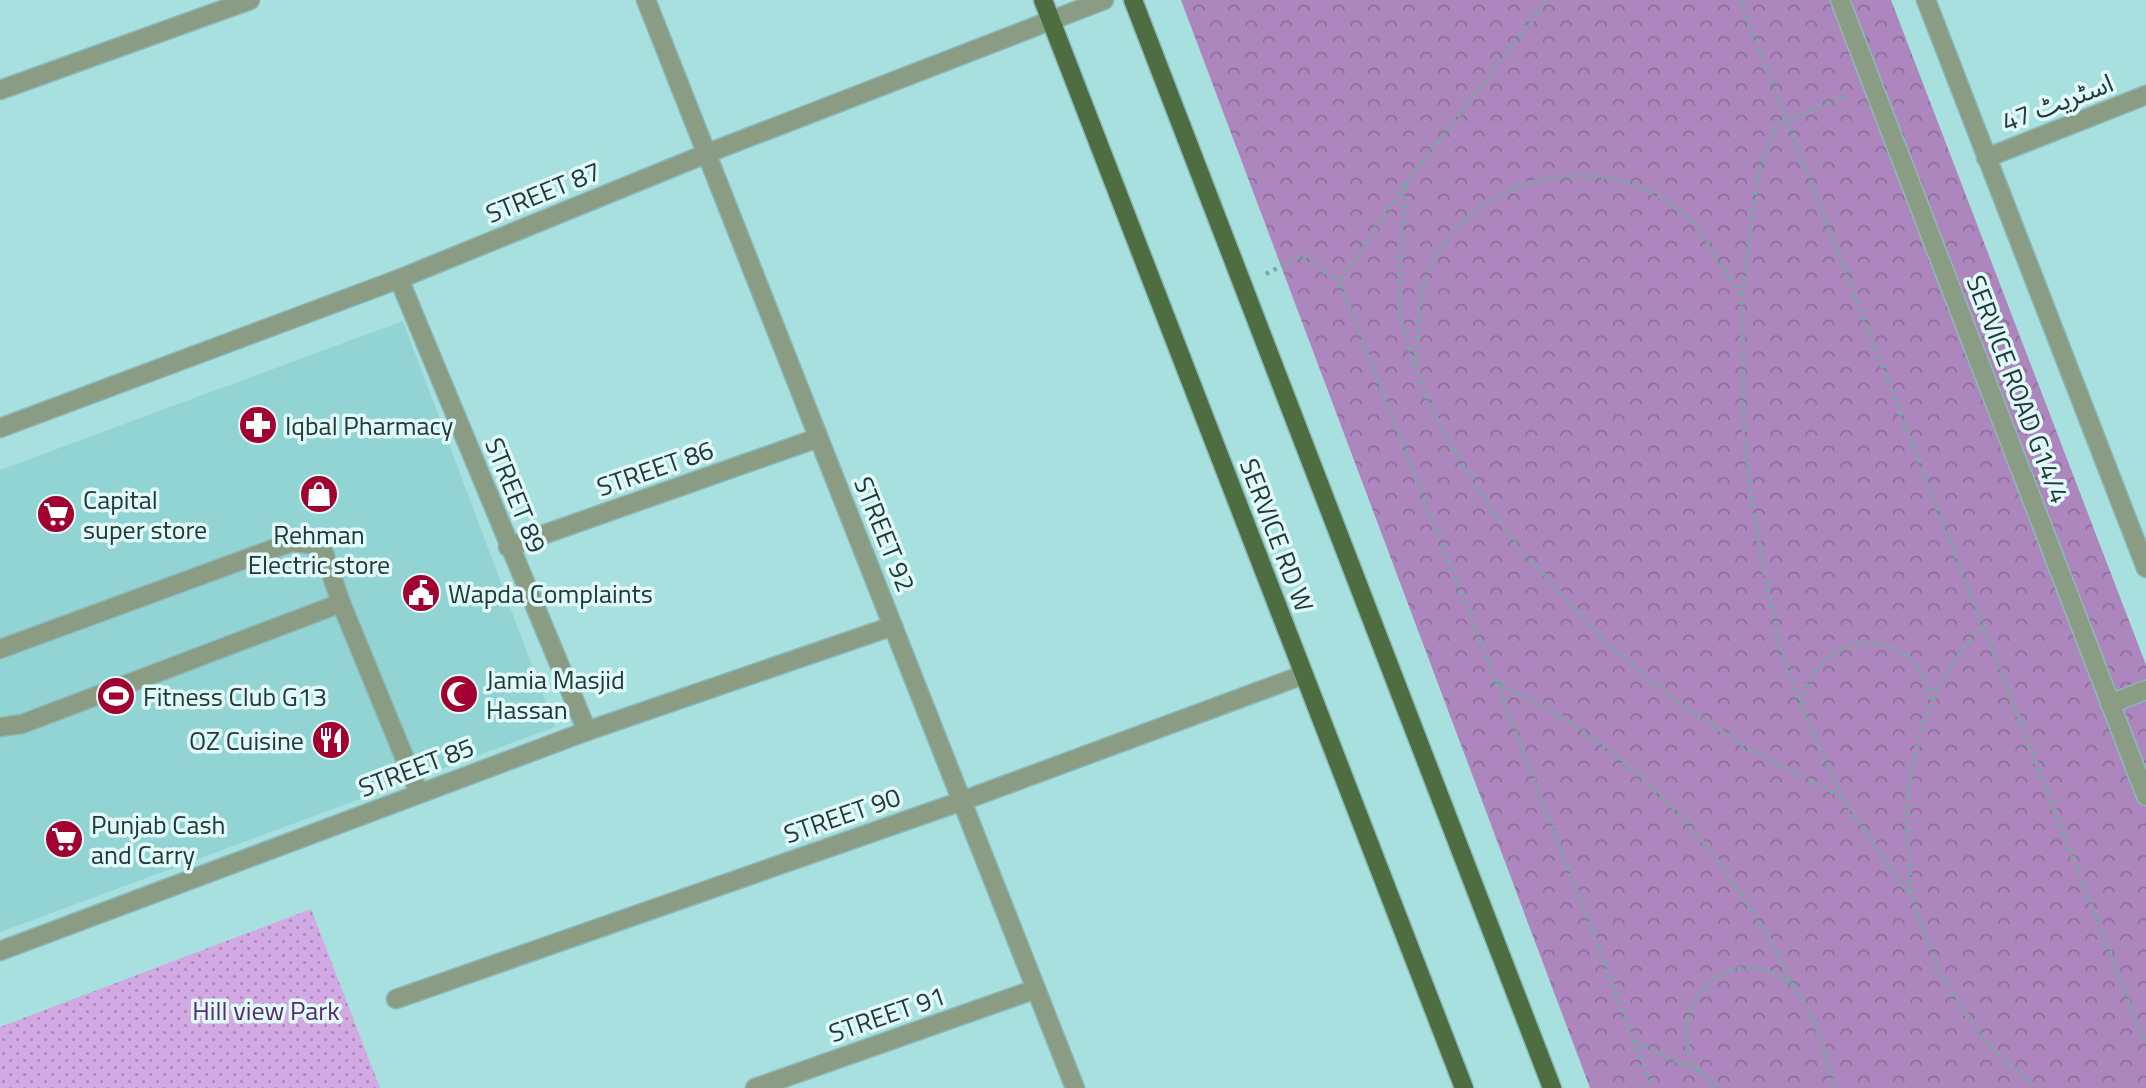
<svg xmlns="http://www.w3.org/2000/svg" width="2146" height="1088" viewBox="0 0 2146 1088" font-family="'Titillium Web','Noto Sans Arabic',sans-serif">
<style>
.built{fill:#92d4d4}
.forest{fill:url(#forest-crowns)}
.park{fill:url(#park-dots)}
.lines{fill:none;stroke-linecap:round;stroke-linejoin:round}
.minor-casing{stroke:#8bbaba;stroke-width:21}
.major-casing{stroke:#8bbaba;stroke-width:21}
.path{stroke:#7aa6a6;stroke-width:4.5;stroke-dasharray:3.5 5;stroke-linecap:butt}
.minor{stroke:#8a9c83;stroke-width:18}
.major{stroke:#4e6d40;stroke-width:18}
.labels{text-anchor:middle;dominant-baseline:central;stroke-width:7;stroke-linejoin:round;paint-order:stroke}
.street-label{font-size:26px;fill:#233939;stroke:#dffaf9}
.poi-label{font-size:26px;fill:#233939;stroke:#dffaf9;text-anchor:start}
.park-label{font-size:26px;fill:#5a286c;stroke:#dffaf9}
</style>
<defs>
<pattern id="forest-crowns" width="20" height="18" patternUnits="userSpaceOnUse" patternTransform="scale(1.75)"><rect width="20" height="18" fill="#ae86be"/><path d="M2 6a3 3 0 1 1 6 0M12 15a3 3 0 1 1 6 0" fill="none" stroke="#8d6f9b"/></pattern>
<pattern id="park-dots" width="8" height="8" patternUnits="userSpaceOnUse" patternTransform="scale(1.75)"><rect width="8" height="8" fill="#d2a9e2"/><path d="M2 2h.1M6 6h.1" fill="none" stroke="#aa8bb8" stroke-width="1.8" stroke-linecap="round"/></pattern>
</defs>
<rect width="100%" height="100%" fill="#a8dfdf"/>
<!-- built -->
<path class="built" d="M403 321 555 727 0 932V470Z"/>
<!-- forest -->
<path class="forest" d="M1181 0H1891L2146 665V1088H1590Z"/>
<!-- park -->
<path class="park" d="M311 909 380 1088H0V1027Z"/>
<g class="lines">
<defs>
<g id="minor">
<path d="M646 0 1075 1088"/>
<path d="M1840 0 2146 796"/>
<path d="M1926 0 2146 568"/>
<path d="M0 90 250 0"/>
<path d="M1986 158 2146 95"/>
<path d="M399 279 587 731"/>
<path d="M0 428 399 279 708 153 1104 0"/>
<path d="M508 547 818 438"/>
<path d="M0 649 292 542 318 545 324 553 341 603"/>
<path d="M2110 704 2146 690"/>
<path d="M0 727 22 724 341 603 419 793"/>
<path d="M0 951 587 731 893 626"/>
<path d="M396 999 962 801 1303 675"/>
<path d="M755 1088 1036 989"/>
</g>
<g id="major">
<path d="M1043 0 1464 1088"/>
<path d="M1133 0 1552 1088"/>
</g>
</defs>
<!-- minor casing -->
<use href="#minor" class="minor-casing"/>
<!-- major casing -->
<use href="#major" class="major-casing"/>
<!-- path -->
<g class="path">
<path d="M1740 0 2146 1046"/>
<path d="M1406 184 1547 0"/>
<path d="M1266 274 1302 255 1339 282"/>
<path d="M1417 365C1417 331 1417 297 1431 266 1470 181 1583 151 1662 198 1702 221 1716 260 1741 295"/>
<path d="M1497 683 1652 1088"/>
<path d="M1801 706 1781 649 1763 566 1749 478 1744 427 1742 296 1758 174 1776 125 1849 94"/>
<path d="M1842 797C1833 776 1823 754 1813 733 1810 725 1804 717 1802 708 1801 701 1806 690 1809 683 1827 643 1878 629 1911 660 1924 672 1929 687 1933 702"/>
<path d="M1910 892C1912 870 1907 849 1907 828 1906 759 1931 674 1984 627"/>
<path d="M1793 986C1733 856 1629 742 1497 683L1339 282 1406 184 1400 267 1401 321 1416 370 1439 423 1462 464 1513 541 1605 642 1673 699 1751 750 1842 797 1902 885 1910 892C1920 919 1928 947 1941 973 1964 1017 1997 1058 2037 1088"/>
<path d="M1635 1042 1697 1070 1719 1088"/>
<path d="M1697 1070C1694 1064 1689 1057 1688 1051 1675 988 1741 941 1792 985 1811 1002 1829 1063 1835 1088"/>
</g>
<!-- minor -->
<use href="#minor" class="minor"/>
<!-- major -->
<use href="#major" class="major"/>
</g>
<!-- icons -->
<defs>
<symbol id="pharmacy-disc" viewBox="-11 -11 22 22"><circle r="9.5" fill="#a10031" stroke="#dffaf9"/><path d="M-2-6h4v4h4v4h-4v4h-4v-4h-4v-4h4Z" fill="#fff"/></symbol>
<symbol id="shop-disc" viewBox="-11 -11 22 22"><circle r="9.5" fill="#a10031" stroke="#dffaf9"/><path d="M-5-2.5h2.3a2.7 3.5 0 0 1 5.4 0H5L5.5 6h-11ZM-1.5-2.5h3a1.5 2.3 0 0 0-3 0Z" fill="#fff"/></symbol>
<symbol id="supermarket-disc" viewBox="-11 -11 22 22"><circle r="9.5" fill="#a10031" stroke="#dffaf9"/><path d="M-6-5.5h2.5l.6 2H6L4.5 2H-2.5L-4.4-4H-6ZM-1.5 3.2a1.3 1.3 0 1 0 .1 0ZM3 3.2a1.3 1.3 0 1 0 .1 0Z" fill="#fff"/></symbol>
<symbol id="civic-disc" viewBox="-11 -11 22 22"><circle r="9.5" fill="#a10031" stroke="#dffaf9"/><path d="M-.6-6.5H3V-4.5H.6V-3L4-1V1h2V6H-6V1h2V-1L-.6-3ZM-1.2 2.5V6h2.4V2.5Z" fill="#fff"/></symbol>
<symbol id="mosque-disc" viewBox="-11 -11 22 22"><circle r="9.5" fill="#a10031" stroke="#dffaf9"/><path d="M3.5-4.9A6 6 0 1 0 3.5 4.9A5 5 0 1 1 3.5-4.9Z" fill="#fff"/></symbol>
<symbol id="stadium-disc" viewBox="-11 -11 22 22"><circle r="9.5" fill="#a10031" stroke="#dffaf9"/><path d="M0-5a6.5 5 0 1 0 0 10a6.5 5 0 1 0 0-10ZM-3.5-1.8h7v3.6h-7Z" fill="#fff"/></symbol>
<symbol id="restaurant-disc" viewBox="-11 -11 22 22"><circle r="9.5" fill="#a10031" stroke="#dffaf9"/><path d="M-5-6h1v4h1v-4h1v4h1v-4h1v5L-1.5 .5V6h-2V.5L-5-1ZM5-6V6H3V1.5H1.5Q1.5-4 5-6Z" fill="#fff"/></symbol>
</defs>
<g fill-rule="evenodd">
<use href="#pharmacy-disc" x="236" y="403" width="44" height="44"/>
<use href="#shop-disc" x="297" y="472" width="44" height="44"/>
<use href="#supermarket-disc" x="34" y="492" width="44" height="44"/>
<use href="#civic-disc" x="399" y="571" width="44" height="44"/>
<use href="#mosque-disc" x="437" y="672" width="44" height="44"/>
<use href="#stadium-disc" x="94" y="674" width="44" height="44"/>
<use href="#restaurant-disc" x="309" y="718" width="44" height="44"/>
<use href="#supermarket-disc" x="42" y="817" width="44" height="44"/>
</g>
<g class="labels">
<!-- street labels -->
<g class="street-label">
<text transform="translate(2057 102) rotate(-21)">اسٹریٹ 47</text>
<text transform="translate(543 192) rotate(-22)">STREET 87</text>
<text transform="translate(2018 389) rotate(69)">SERVICE ROAD G14/4</text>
<text transform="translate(655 468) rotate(-19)">STREET 86</text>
<text transform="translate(516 495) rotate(68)">STREET 89</text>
<text transform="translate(885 534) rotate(68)">STREET 92</text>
<text transform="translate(1277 535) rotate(69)">SERVICE RD W</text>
<text transform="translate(416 767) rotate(-21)">STREET 85</text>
<text transform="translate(842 815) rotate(-19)">STREET 90</text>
<text transform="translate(887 1014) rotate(-19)">STREET 91</text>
</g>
<!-- poi labels -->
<g class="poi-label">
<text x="285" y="425">Iqbal Pharmacy</text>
<text x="83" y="499">Capital<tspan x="83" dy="30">super store</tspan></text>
<text x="319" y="534" text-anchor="middle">Rehman<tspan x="319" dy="30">Electric store</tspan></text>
<text x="448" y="593">Wapda Complaints</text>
<text x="486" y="679">Jamia Masjid<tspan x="486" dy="30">Hassan</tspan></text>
<text x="143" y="696">Fitness Club G13</text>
<text x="304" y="740" text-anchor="end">OZ Cuisine</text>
<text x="91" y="824">Punjab Cash<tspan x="91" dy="30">and Carry</tspan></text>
</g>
<!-- park labels -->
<g class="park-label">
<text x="266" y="1010">Hill view Park</text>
</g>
</g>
</svg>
